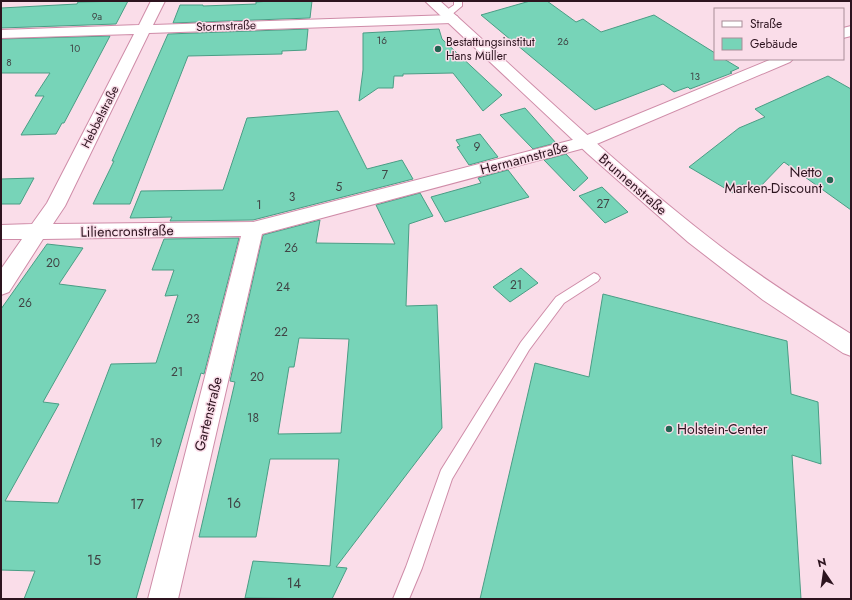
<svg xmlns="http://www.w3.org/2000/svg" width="852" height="600" viewBox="0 0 852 600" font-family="Jost,sans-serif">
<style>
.building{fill:#77d4b8;stroke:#4a9d85;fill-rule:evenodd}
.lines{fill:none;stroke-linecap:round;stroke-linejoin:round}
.lane-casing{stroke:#cf8ca8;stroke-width:2}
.street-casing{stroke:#cf8ca8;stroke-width:2}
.secondary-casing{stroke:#cf8ca8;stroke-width:2}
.lane{fill:#fff;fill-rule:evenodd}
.street{fill:#fff;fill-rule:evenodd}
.secondary{fill:#fff;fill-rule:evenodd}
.poi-dot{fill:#236452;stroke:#fadde9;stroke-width:1.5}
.labels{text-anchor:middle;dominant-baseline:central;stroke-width:3;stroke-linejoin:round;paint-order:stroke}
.far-number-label{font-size:10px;fill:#404445}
.far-street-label{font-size:12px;fill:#2d141f;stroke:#fadde9}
.far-poi-label{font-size:12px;fill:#2d141f;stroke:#fadde9;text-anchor:start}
.number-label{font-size:12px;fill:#404445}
.street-label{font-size:14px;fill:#2d141f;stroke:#fadde9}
.poi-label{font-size:14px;fill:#2d141f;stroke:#fadde9;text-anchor:end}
.near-number-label{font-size:14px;fill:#404445}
</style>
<rect width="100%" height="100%" fill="#fadde9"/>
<!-- building -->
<g class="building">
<path d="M128 1 116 24 1 28V8L77 4 78 2Z"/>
<path d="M271 1H312L310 18 173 23 180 5H203V6L256 4V2Z"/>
<path d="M530 1H547L576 22 583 19 601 32 654 15 715 53V59H724L739 68 730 72 732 73 690 89 688 87 674 92 663 84 595 110 481 15Z"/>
<path d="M308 29 306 50 282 51V54L188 56 130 204H93L114 161H112L168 34Z"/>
<path d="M439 29 442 39 502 95 483 111 453 73 403 74V76H394L393 88H378L359 101 363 70V33Z"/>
<path d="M110 36 64 123H62L56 134 21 135 44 96H35L50 73H1V39Z"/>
<path d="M828 76 851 89V210L784 162 756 191 743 184 733 193 689 167 739 128 765 117 755 109Z"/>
<path d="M525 108 556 143 533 149 500 115Z"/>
<path d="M338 111 367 169 402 160 413 179 253 220 170 221 172 217 130 218 141 191 223 190 247 118Z"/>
<path d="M480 134 498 157 469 165 457 147 460 146 456 140Z"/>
<path d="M566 154 588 178 574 191 544 160Z"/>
<path d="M508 170 529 197 445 222 431 197 481 183 478 178Z"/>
<path d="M34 178 20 204H1V179Z"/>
<path d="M602 187 628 212 605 223 579 196Z"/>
<path d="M420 193 433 216 409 224 406 306 437 305 442 428 336 567 347 568 332 599 245 598 253 561 330 566 339 459H270L256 537H199L235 382 230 381 263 235 320 220 316 243 395 244 376 205ZM299 338 349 339 341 433 278 434 289 367H294Z"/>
<path d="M239 238 204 374 201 373 136 599H24L35 571 1 570V309L47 244 83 248 59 284 106 290 43 402 59 404 5 501 58 503 111 364 156 363 178 295 165 296 174 270H152L164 239Z"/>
<path d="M521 268 538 283 510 302 493 287Z"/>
<path d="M603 294 787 341 791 394 818 402 821 464 792 455 801 599H480L535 363 589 377Z"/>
</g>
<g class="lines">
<defs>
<g id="lane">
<path d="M454 1H462V6L450 16H444V12L454 5Z"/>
<path d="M594 273 598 275 600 278 598 281 564 303 529 350 452 479 422 568 409 599H393L406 567 441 470 521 342 556 297Z"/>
</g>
<g id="street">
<path d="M151 1H165L153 25 452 15 457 16 459 19 457 22 452 23 149 33 65 206 53 224 253 222 580 138 772 59H793L790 62 592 146 262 234 178 599H148L241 236 43 239 9 292 1 295V269L22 239H1V225L32 224 47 203 134 34 1 38V30L139 25Z"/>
<path d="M851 26V36L843 38V28Z"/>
</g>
<path id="secondary" d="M425 1H440C532 84 622 171 720 246 762 278 806 306 851 334V356L843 353 763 300 688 242 588 154Z"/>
</defs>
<!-- lane casing -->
<use href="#lane" class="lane-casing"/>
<!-- street casing -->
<use href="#street" class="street-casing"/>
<!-- secondary casing -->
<use href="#secondary" class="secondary-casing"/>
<!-- lane -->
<use href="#lane" class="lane"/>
<!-- street -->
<use href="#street" class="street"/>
<!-- secondary -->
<use href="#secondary" class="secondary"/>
</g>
<!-- markers -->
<g class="poi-dot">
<circle cx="438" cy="49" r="4"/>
<circle cx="830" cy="180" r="4"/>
<circle cx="669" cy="429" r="4"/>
</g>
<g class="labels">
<!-- far-number labels -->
<g class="far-number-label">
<text x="97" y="16">9a</text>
<text x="382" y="40">16</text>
<text x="563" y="41">26</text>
<text x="75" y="48">10</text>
<text x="9" y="62">8</text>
<text x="695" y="76">13</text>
</g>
<!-- far-street labels -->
<g class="far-street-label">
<text transform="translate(226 26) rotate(-2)">Stormstraße</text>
<text transform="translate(100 117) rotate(-63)">Hebbelstraße</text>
</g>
<!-- far-poi labels -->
<g class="far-poi-label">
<text x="446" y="42">Bestattungsinstitut<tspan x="446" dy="14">Hans Müller</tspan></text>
</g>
<!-- number labels -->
<g class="number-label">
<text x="477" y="147">9</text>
<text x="385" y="175">7</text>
<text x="339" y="187">5</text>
<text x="292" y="197">3</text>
<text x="603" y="204">27</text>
<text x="259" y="205">1</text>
<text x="291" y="248">26</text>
<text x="53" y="263">20</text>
<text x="516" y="285">21</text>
<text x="283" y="287">24</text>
<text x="25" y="303">26</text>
<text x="193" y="319">23</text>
<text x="281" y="332">22</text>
<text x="177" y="372">21</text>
<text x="257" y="377">20</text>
<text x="253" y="418">18</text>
<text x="156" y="443">19</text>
</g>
<!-- street labels -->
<g class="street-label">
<text transform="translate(524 158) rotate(-15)">Hermannstraße</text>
<text transform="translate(633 184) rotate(41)">Brunnenstraße</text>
<text transform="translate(127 231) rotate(-1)">Liliencronstraße</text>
<text transform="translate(208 414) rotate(-76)">Gartenstraße</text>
</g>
<!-- poi labels -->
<g class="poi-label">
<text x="822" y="172">Netto<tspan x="822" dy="16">Marken-Discount</tspan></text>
<text x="677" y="429" text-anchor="start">Holstein-Center</text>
</g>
<!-- near-number labels -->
<g class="near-number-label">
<text x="234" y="503">16</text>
<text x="137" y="504">17</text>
<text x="94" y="560">15</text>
<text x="294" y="583">14</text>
</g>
</g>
<!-- border -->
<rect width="852" height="600" fill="none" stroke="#2d141f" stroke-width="4"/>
<!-- legend -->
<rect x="714" y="8" width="130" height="52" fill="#fadde9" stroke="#a88d98"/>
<rect x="722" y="21" width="20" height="6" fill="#ffffff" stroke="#a88d98"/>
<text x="750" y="28" font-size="12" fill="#2d141f">Straße</text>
<rect x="722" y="38" width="20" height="12" fill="#77d4b8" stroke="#a88d98"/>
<text x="750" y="48" font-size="12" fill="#2d141f">Gebäude</text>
<!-- north arrow -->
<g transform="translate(824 572) rotate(347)" stroke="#fadde9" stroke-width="3" paint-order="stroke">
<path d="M0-3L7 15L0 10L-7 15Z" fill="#2d141f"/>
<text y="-6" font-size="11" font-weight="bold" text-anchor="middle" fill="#2d141f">N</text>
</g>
</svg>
